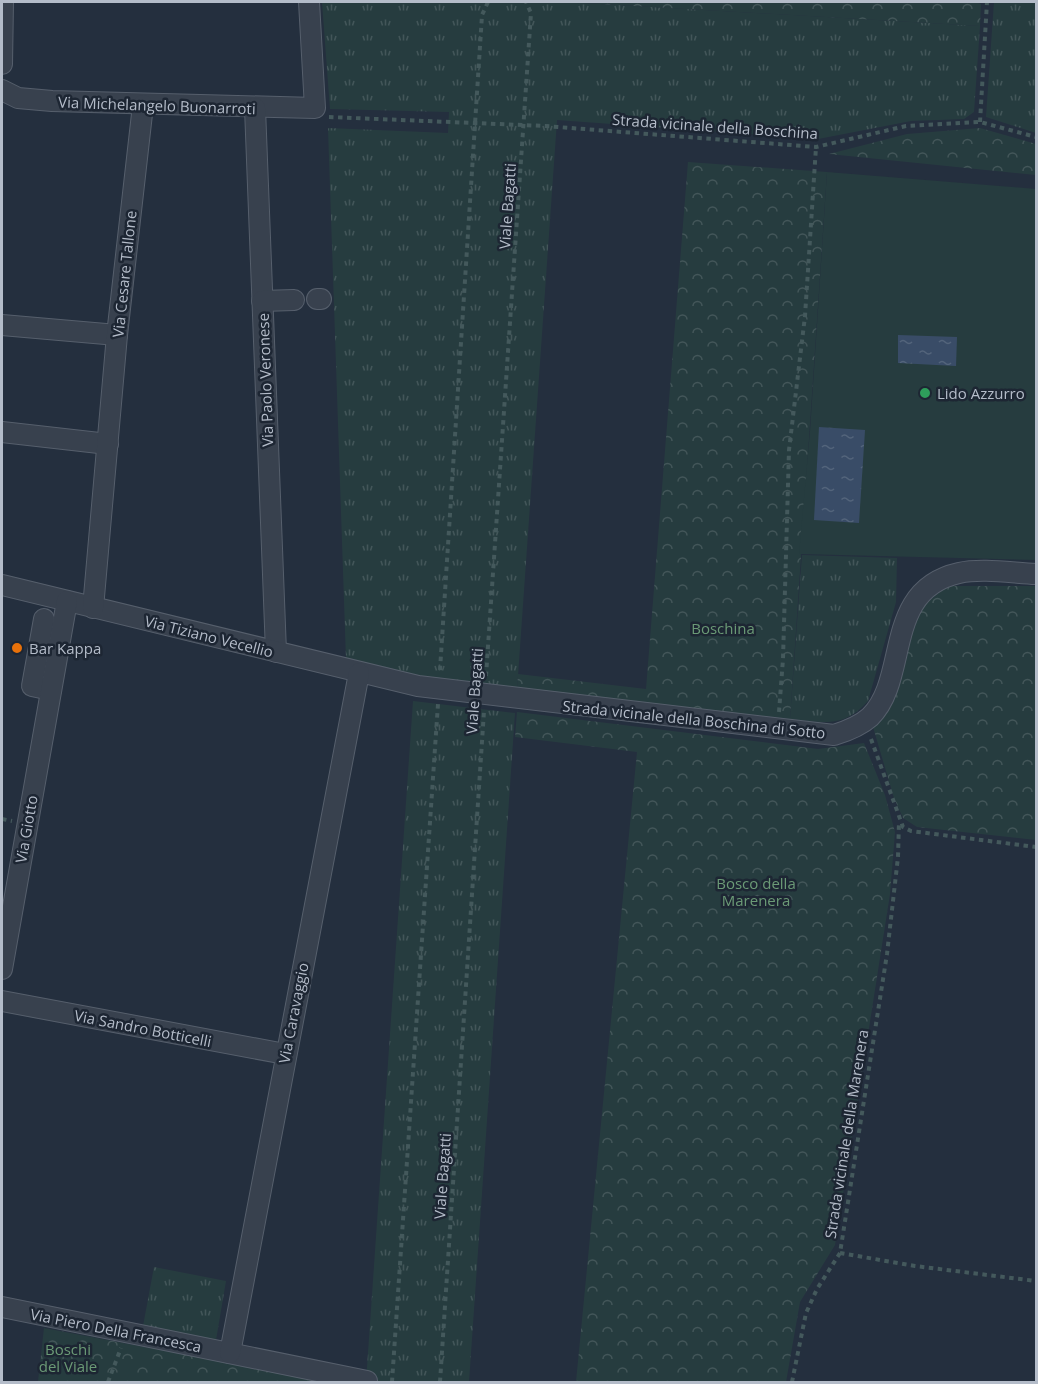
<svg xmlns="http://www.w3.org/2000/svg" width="1038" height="1384" viewBox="0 0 1038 1384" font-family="'Open Sans',sans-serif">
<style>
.grass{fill:url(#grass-tufts)}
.forest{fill:url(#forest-crowns)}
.pitch{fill:#263c3f}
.water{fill:url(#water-ripples)}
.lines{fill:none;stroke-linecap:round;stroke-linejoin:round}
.minor-casing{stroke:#565f6c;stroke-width:22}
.path{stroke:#44595c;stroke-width:4;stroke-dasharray:4.5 4.5;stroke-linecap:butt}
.minor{stroke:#38414e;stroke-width:20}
.leisure-dot{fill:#2e9e5b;stroke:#1d2633;stroke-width:2}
.food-dot{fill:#e8710a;stroke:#1d2633;stroke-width:2}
.labels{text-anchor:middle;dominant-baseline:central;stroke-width:5;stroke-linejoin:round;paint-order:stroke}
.street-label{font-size:15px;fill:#b4bcc9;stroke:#1d2633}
.poi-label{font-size:15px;fill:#b4bcc9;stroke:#1d2633;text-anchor:start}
.park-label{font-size:15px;fill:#6b9a76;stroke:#1d2633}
</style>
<defs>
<pattern id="grass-tufts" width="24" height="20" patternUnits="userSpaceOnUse" patternTransform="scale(1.5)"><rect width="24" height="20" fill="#263c3f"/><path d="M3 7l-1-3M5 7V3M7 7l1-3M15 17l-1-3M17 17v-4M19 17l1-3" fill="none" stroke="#435659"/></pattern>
<pattern id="forest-crowns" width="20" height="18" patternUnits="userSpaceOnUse" patternTransform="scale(1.5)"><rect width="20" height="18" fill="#263c3f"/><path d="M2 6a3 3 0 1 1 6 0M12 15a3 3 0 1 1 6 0" fill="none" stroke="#435659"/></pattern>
<pattern id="water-ripples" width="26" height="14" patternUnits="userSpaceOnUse" patternTransform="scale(1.5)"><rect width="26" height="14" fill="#394c67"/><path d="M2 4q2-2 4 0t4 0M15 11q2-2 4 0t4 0" fill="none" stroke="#53647b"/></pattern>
</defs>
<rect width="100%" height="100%" fill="#242f3e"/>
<!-- grass -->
<g class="grass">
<path d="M322 2H566L980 26 974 112 964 119 911 121 818 139 557 120 517 690 414 678 346 659 328 128 448 133 449 112 330 109Z"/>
<path d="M994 2H1036V133L986 117Z"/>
<path d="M802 555 897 558 896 602 868 701C843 729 824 722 790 719Z"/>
<path d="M413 701 515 713 469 1382H366Z"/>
<path d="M154 1267 226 1281 216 1340 143 1326Z"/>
</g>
<!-- forest -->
<g class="forest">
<path d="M566 2H975L981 4 980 26Z"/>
<path d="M980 128 1036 144V175L829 154 907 134Z"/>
<path d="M688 162 827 172 790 719 517 690 518 674 646 689Z"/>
<path d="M948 586H1036V840L917 827 903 818 894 798 873 727C904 690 895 662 913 623 920 606 934 597 948 586Z"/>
<path d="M517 712 818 749 864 743 885 795 895 832 890 894 835 1245 800 1302 786 1382H576L637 752 515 737Z"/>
<path d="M44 1328 328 1382H38Z"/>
</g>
<!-- pitch -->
<path class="pitch" d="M827 172 1036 189V560L799 554 810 431Z"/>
<!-- water -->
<g class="water">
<path d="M898 335 957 337 956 366 898 363Z"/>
<path d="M819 427 865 430 859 523 814 520Z"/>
</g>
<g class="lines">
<defs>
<g id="minor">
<path d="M2 64 3 2"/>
<path d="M2 90 18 98 52 101 315 108 309 2"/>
<path d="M255 108 276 652"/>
<path d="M317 299H321"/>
<path d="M262 301 294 300"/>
<path d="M2 325 117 335"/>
<path d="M2 432 108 444"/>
<path d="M2 585 418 686 834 735C847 731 860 726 870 717 910 678 882 590 959 573 982 568 1012 573 1036 574"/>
<path d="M93 608 117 335 143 105"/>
<path d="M44 619 32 686 51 690"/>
<path d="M2 969 67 601"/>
<path d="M2 1001 285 1054"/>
<path d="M2 1307 367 1381"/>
<path d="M230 1353 359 673"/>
</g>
</defs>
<!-- minor casing -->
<use href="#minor" class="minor-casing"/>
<!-- path -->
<g class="path">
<path d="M329 117 545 126 816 147 906 126 980 122 1036 137"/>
<path d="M980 122 987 2"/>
<path d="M440 670 482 15 488 2"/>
<path d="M486 676 531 13 526 2"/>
<path d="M779 712 783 659 789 450 805 316 816 147"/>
<path d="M871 739 903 827 911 831 1036 847"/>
<path d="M2 819 12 821"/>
<path d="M840 1253 915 1266 1036 1281"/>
<path d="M108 1382 121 1348"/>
<path d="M392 1382 438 704"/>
<path d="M440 1382 484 711"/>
<path d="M792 1382 806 1313 817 1289 840 1253 887 954 898 857 899 822"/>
</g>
<!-- minor -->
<use href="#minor" class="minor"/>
</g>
<!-- markers -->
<circle class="leisure-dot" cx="925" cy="393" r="6"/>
<circle class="food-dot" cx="17" cy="648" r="6"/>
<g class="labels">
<!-- street labels -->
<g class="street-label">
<text transform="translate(157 105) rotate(2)">Via Michelangelo Buonarroti</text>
<text transform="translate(715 126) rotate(4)">Strada vicinale della Boschina</text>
<text transform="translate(507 206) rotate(-86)">Viale Bagatti</text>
<text transform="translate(124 274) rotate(-84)">Via Cesare Tallone</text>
<text transform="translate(265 380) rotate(-92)">Via Paolo Veronese</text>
<text transform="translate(209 636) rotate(14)">Via Tiziano Vecellio</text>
<text transform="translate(474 691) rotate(-86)">Viale Bagatti</text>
<text transform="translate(694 719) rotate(6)">Strada vicinale della Boschina di Sotto</text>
<text transform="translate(26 829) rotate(-80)">Via Giotto</text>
<text transform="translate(293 1013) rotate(-79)">Via Caravaggio</text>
<text transform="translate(143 1028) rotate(11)">Via Sandro Botticelli</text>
<text transform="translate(846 1134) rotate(-81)">Strada vicinale della Marenera</text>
<text transform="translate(442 1176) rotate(-86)">Viale Bagatti</text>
<text transform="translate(116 1330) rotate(11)">Via Piero Della Francesca</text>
</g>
<!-- poi labels -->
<g class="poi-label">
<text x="937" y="393">Lido Azzurro</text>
<text x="29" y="648">Bar Kappa</text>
</g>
<!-- park labels -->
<g class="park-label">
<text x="723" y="628">Boschina</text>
<text x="756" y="883">Bosco della<tspan x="756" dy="17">Marenera</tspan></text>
<text x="68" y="1349">Boschi<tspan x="68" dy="17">del Viale</tspan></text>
</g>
</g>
<!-- border -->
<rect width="1038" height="1384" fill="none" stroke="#b4bcc9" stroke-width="6"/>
</svg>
